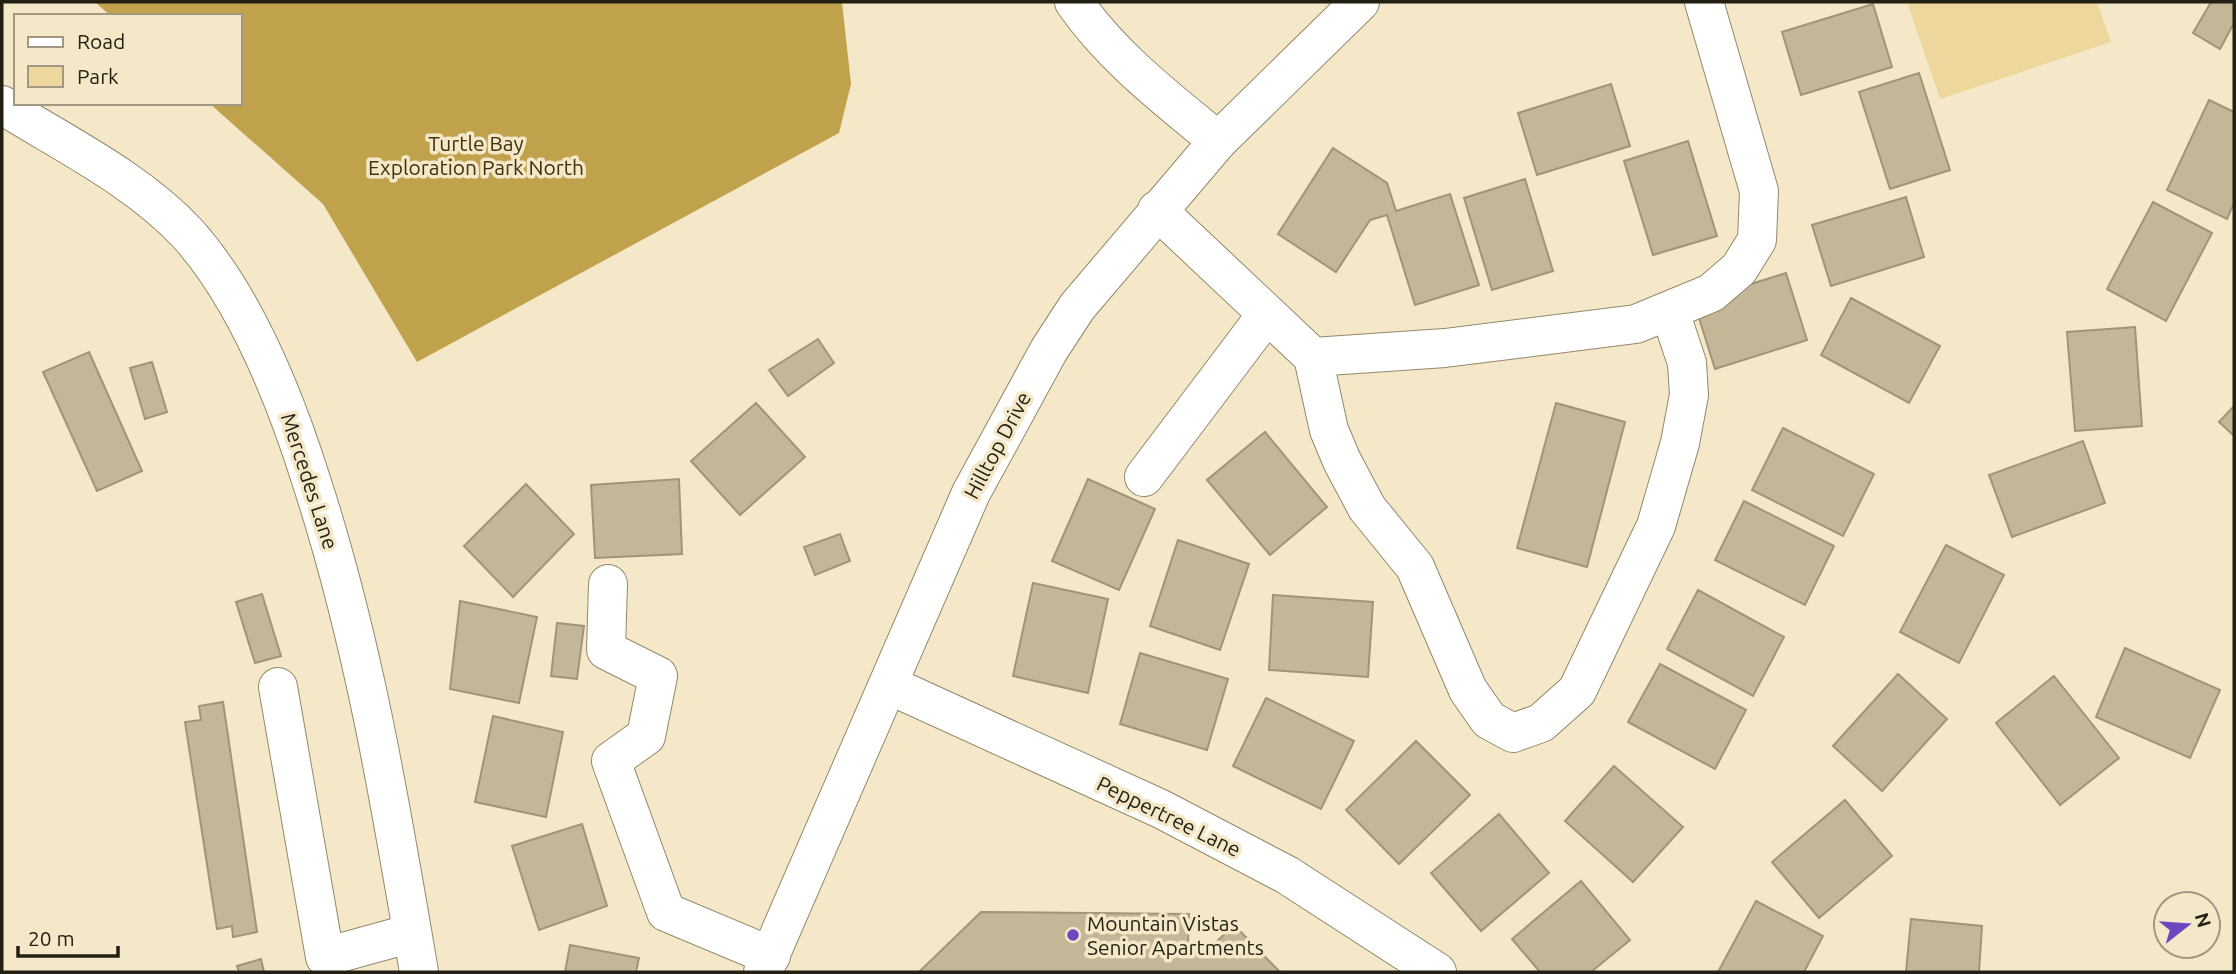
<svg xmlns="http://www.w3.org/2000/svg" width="2236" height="974" viewBox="0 0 2236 974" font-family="Ubuntu,sans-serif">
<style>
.green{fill:#edd79c}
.forest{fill:#c1a24c}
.building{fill:#c3b798;stroke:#a09577;stroke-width:2}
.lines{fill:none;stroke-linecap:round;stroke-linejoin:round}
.minor-casing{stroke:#93886b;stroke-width:40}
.major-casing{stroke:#93886b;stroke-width:40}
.minor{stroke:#fff;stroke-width:38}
.major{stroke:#fff;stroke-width:38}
.poi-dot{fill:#6948c1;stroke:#f4e8c8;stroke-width:2.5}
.labels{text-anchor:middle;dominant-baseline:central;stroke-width:7;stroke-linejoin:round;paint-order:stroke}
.park-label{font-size:21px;fill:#3e310b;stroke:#f4e8c8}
.street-label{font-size:21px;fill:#231f13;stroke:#f4e8c8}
.poi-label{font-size:21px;fill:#231f13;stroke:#f4e8c8;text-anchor:start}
</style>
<rect width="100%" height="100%" fill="#f4e8c8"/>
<!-- green -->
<path class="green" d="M1907 2H2097L2111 42 1940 99Z"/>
<!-- forest -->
<path class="forest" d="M95 2H842L851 84 839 133 417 362 323 204 209 103H240V16H111Z"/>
<!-- building -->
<g class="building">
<path d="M2211 2H2234V23L2220 49 2193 33Z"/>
<path d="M1873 4 1892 67 1801 95 1782 32Z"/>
<path d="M1919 73 1950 170 1890 189 1859 92Z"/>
<path d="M1611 84 1630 146 1537 175 1518 113Z"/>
<path d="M2209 100 2234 112V203L2227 219 2167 190Z"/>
<path d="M1688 141 1717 236 1653 255 1624 161Z"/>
<path d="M1333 148 1387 183 1396 211 1450 194 1479 285 1415 305 1387 215 1370 220 1336 272 1278 234Z"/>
<path d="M1525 179 1553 271 1492 290 1464 198Z"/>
<path d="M1906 197 1924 257 1831 286 1812 225Z"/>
<path d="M2153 202 2212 233 2166 321 2107 289Z"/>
<path d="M1786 273 1807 340 1715 369 1694 302Z"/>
<path d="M1851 298 1940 346 1909 403 1821 355Z"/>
<path d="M2135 327 2142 426 2075 431 2067 332Z"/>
<path d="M818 339 834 363 788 396 769 370Z"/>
<path d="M89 352 142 471 97 491 43 372Z"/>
<path d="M152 362 167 412 145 419 130 368Z"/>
<path d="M756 403 805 457 740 515 691 461Z"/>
<path d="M1556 403 1625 422 1587 567 1517 548Z"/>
<path d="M2234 406V436L2219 422Z"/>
<path d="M1783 428 1874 474 1843 536 1752 490Z"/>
<path d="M1265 432 1327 507 1270 555 1207 480Z"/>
<path d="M2083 441 2105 503 2012 537 1989 475Z"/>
<path d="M679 479 682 554 595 558 591 485Z"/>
<path d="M1088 479 1155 509 1119 590 1052 561Z"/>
<path d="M526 484 574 534 513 597 464 546Z"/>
<path d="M1744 501 1834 546 1805 605 1715 560Z"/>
<path d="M840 534 850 561 815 575 804 547Z"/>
<path d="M1178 540 1249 564 1220 650 1150 626Z"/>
<path d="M1946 545 2004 575 1959 663 1900 632Z"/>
<path d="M1033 583 1108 599 1088 693 1013 676Z"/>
<path d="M1698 590 1784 637 1753 696 1667 649Z"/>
<path d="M262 594 281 656 255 663 236 602Z"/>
<path d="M1273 595 1373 602 1368 677 1269 670Z"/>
<path d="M460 601 537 617 519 703 450 689Z"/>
<path d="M557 623 584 626 577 679 551 676Z"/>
<path d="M2125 648 2220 690 2190 758 2096 717Z"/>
<path d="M1140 653 1228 679 1207 750 1120 724Z"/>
<path d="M1660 664 1746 710 1715 769 1628 722Z"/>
<path d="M1898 674 1947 719 1882 791 1833 746Z"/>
<path d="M2054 676 2119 758 2060 805 1996 723Z"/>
<path d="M1266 698 1354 741 1321 809 1233 766Z"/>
<path d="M223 702 257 932 233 937 232 926 217 929 185 722 201 720 199 706Z"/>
<path d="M493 716 563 732 546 817 475 802Z"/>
<path d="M1416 741 1470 795 1399 864 1346 810Z"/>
<path d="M1614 766 1683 827 1633 882 1565 821Z"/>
<path d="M1845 800 1892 856 1819 918 1772 862Z"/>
<path d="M1499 814 1549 873 1481 931 1431 873Z"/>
<path d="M582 824 607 906 539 930 512 846Z"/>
<path d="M1581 881 1630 940 1591 972H1540L1512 939Z"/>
<path d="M1756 901 1823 936 1804 972H1718Z"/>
<path d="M981 912 1189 914 1188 945H1213L1234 925 1280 972H919Z"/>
<path d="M1911 919 1982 926 1979 972H1906Z"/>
<path d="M570 945 639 958 636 972H565Z"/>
<path d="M261 959 264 972H239L237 966Z"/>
</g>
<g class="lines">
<defs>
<g id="minor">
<path d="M1074 2C1112 57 1166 98 1218 141"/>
<path d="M2 105C64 144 137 179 188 234 246 299 286 400 312 483 364 643 391 807 419 972"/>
<path d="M1157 210 1313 357 1329 430 1342 461 1367 508 1415 567 1468 690 1489 720 1513 733 1541 723 1577 691 1656 526 1680 443 1689 395 1687 363 1670 312"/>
<path d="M1313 357 1445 348 1636 324 1711 293 1739 269 1757 240 1759 191 1704 2"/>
<path d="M1144 477 1267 314"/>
<path d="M608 584 606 650 658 676 646 736 611 761 666 912 771 956"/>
<path d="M889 685 1161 809 1287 875 1437 972"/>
<path d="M278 687 325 957 412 933"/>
</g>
<path id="major" d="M763 972 971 493 1049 350 1077 307 1218 141 1360 2"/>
</defs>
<!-- minor casing -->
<use href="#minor" class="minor-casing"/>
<!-- major casing -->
<use href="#major" class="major-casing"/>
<!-- minor -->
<use href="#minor" class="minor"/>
<!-- major -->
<use href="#major" class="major"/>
</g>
<!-- markers -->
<circle class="poi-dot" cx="1073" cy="935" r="7"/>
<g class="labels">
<!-- park labels -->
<g class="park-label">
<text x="476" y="143">Turtle Bay<tspan x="476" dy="24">Exploration Park North</tspan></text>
</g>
<!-- street labels -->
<g class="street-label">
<text transform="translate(997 445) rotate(-62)">Hilltop Drive</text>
<text transform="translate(310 481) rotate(72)">Mercedes Lane</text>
<text transform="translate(1169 816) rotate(26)">Peppertree Lane</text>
</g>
<!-- poi labels -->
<g class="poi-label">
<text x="1087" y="923">Mountain Vistas<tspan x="1087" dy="24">Senior Apartments</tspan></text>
</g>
</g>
<!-- border -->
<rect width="2236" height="974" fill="none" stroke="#231f13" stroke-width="7"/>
<!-- legend -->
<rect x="14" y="14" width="228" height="91" fill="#f4e8c8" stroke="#a09880" stroke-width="2"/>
<rect x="28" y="37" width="35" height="10" fill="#ffffff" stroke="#a09880" stroke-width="2"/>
<text x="77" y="49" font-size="21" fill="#231f13">Road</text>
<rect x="28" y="66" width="35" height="21" fill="#edd79c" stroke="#a09880" stroke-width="2"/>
<text x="77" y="84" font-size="21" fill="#231f13">Park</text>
<!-- north arrow -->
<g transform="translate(2187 925) rotate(73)"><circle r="33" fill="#f4e8c8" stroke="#a09880" stroke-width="2"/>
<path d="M0-5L12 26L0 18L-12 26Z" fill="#6948c1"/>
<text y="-10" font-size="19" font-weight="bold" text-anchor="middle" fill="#231f13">N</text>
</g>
<!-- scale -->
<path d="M18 946v10h100v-10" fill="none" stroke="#231f13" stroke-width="3.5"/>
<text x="28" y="946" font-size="21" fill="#231f13" stroke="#f4e8c8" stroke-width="5" paint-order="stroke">20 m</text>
</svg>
